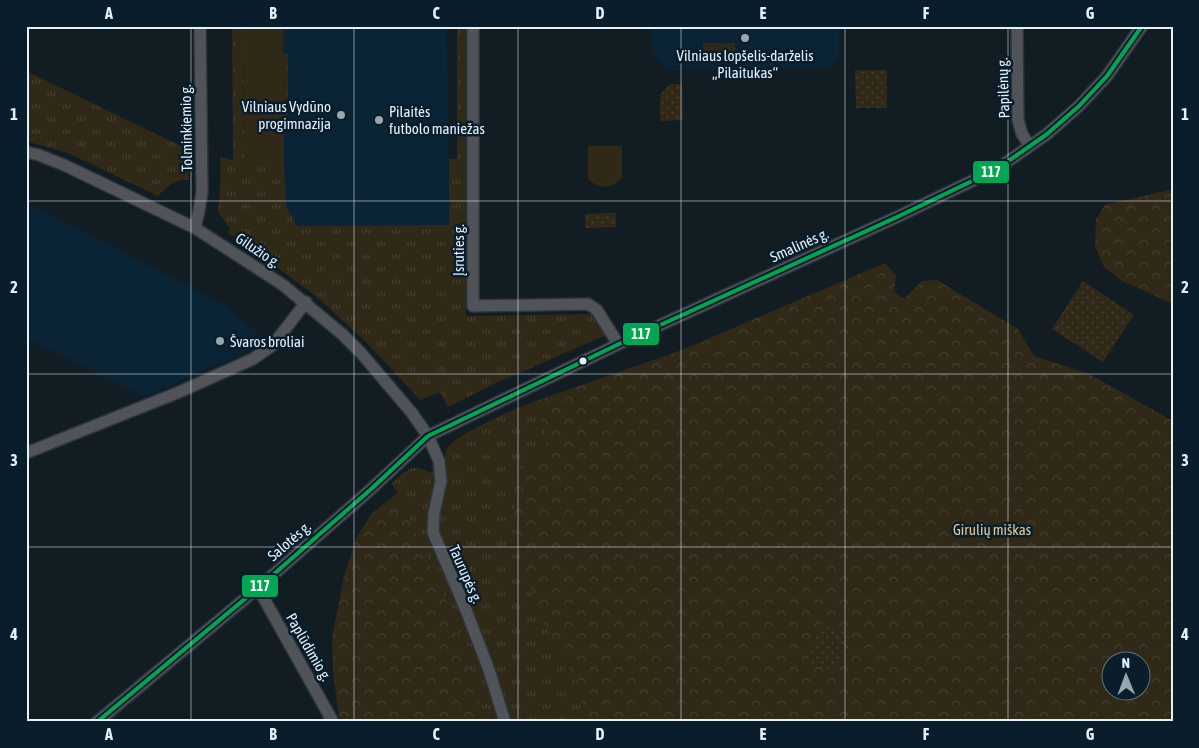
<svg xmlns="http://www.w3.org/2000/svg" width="1199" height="748" viewBox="0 0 1199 748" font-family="'Asap Condensed',sans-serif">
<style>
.built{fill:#0b2435}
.grass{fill:url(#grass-tufts)}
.forest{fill:url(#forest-crowns);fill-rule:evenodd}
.park{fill:url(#park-dots)}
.garden{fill:#312918}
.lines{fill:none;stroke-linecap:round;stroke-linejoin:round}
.minor-casing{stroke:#2c353b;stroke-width:14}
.minor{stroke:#505459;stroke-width:11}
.bus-1-casing{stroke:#091d2b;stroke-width:8}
.bus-1{stroke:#00a651;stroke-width:4}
.grid{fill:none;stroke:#e4f1fb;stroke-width:1;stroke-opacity:0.55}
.poi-dot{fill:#9aa6af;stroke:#091d2b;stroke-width:2}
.bus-dot{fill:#e4f1fb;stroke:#091d2b;stroke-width:2}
.labels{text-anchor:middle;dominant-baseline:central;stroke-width:5;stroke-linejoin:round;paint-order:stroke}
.poi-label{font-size:15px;fill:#e4f1fb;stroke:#091d2b;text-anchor:start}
.street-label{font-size:15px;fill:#e4f1fb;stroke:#091d2b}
.park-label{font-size:15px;fill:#e2c895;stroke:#091d2b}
.line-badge{stroke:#091d2b;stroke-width:2}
.badge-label{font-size:14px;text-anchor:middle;font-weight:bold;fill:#fff}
.neatline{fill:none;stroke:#e4f1fb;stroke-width:2}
.grid-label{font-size:16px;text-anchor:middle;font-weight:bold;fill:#e4f1fb}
</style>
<defs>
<pattern id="grass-tufts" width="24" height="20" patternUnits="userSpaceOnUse" patternTransform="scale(1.25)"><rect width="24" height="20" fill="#312918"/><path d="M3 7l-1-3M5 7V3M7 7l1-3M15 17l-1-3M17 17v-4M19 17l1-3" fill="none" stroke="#453e2f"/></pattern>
<pattern id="forest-crowns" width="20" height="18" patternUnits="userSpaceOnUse" patternTransform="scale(1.25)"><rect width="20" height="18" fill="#312918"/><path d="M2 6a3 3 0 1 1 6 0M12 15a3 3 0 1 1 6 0" fill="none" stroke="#453e2f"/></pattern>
<pattern id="park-dots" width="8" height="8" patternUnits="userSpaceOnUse" patternTransform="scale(1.25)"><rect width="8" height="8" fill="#312918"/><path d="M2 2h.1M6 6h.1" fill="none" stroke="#453e2f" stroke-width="1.8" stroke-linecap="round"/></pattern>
</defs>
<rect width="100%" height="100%" fill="#111c23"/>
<!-- built -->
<g class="built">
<path d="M232 26H447L449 225 297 226 286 206 284 160Z"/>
<path d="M652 26H839V58L829 68 668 70 652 51Z"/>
<path d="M26 202 225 305 268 342 145 397 26 338Z"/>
</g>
<!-- grass -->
<g class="grass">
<path d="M232 26H243L244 160H284L286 206 297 226 449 225V159H457V26H468L466 316 594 314 606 335 494 384 448 407 440 392 420 400 367 343 317 297 243 242 228 233 230 229 218 212 221 177 220 157 233 160Z"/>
<path d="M283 53H288V117H284Z"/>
<path d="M26 71 187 149 189 180C174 179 168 186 158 196L68 153 26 141Z"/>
<path d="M533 402 548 439 537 461 520 465 562 652 579 684 582 704 577 722H484L476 686 454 618 398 493 391 484 403 473 411 468H420L429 472 446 468C445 462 444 455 447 449 455 434 515 409 533 402Z"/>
</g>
<!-- forest -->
<g class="forest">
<path d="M1173 189V304L1122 281 1104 267 1095 246 1096 219 1105 205Z"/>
<path d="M885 263 896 276 894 292 904 299 922 281 937 280 1018 329 1034 356 1089 374 1173 421V722H577L582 704 579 684 539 615 526 571 516 529 511 482 520 465 537 461 548 439 533 402 682 350ZM1112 660H1142V690H1112Z"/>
<path d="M398 493 454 618 476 686 484 722H343L339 717 333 672 332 638 344 576 357 537 372 513Z"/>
</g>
<!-- park -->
<g class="park">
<path d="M855 70H887V108H856Z"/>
<path d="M670 84H682L683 120 660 121V95Z"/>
<path d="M616 213V227L585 228V214Z"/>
<path d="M1083 281 1134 315 1103 362 1052 329Z"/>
<path d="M821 623 849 633 834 672 806 661Z"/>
</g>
<!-- garden -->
<g class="garden">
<path d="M243 26H283L284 160H244Z"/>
<rect x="703" y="43" width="32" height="16"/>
<path d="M588 146H622V178C612 189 599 190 588 179Z"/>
</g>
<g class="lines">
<defs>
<g id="minor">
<path d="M473 26V306L588 304 597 310 618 344"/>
<path d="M1017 26 1018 120 1022 134 1030 146"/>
<path d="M26 152 39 155 64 165 195 228 283 285 342 334 361 353 412 413 428 436 439 461 441 481 434 513 433 532 466 610 489 670 505 722"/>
<path d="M195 228 199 211 202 192 200 26"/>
<path d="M26 453 177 393 253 359 273 345 306 302"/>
<path d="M258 588 333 722"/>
<path d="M97 722 258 588 370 490 428 436 623 342 897 217 997 169 1047 134 1079 106 1107 76 1142 26"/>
</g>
</defs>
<!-- minor casing -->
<use href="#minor" class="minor-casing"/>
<!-- minor -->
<use href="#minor" class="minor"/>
<defs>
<path id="bus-1" d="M97 722 258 588 370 490 428 436 623 342 897 217 997 169 1047 134 1079 106 1107 76 1142 26"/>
</defs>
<!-- bus-1 casing -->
<use href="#bus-1" class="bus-1-casing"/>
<!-- bus-1 -->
<use href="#bus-1" class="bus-1"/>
</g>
<!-- grid -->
<path class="grid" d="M191 26V722M354 26V722M518 26V722M681 26V722M845 26V722M1008 26V722M26 201H1173M26 374H1173M26 547H1173"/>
<!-- markers -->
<g class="poi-dot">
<circle cx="745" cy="38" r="5"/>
<circle cx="341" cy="115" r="5"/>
<circle cx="379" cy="120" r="5"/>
<circle cx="220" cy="341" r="5"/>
</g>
<circle class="bus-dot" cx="583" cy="361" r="4.5"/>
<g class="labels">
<!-- poi labels -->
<g class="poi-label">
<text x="745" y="55" text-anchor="middle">Vilniaus lopšelis-darželis<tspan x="745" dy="17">„Pilaitukas“</tspan></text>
<text x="331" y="106" text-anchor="end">Vilniaus Vydūno<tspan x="331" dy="17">progimnazija</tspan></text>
<text x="389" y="111">Pilaitės<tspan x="389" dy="17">futbolo maniežas</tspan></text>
<text x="230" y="341">Švaros broliai</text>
</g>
<!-- street labels -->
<g class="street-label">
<text transform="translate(1003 88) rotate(-92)">Papilėnų g.</text>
<text transform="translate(186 128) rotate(-91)">Tolminkiemio g.</text>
<text transform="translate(799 245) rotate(-24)">Smalinės g.</text>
<text transform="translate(258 250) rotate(34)">Gilužio g.</text>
<text transform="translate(458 250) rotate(-90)">Įsruties g.</text>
<text transform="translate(289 541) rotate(-41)">Salotės g.</text>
<text transform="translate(466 574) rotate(66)">Taurupės g.</text>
<text transform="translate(309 647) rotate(60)">Paplūdimio g.</text>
</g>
<!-- park labels -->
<g class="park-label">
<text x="992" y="529">Girulių miškas</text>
</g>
</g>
<g class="line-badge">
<rect x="972" y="160" width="38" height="24" rx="5" fill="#00a651"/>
<rect x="622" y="322" width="38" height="24" rx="5" fill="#00a651"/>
<rect x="241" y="574" width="38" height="24" rx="5" fill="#00a651"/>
</g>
<g class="badge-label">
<text x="991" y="177">117</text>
<text x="641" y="339">117</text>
<text x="260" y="591">117</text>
</g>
<!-- border -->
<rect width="1199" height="748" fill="none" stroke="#091d2b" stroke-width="55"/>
<!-- north arrow -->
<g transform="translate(1126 676) rotate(359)"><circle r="24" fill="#091d2b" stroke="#61727e"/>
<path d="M0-4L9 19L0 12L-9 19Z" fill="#9aa6af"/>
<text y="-8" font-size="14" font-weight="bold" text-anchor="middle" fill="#e4f1fb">N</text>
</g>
<rect x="28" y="28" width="1144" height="692" class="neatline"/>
<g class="grid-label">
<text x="109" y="19">A</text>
<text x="273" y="19">B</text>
<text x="436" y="19">C</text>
<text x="600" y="19">D</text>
<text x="763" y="19">E</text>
<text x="926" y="19">F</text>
<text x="1090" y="19">G</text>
<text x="14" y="120">1</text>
<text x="1185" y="120">1</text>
<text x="14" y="293">2</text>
<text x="1185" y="293">2</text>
<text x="14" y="466">3</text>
<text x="1185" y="466">3</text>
<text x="14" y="640">4</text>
<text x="1185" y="640">4</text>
<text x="109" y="740">A</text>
<text x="273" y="740">B</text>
<text x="436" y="740">C</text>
<text x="600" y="740">D</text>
<text x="763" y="740">E</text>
<text x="926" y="740">F</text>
<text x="1090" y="740">G</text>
</g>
</svg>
